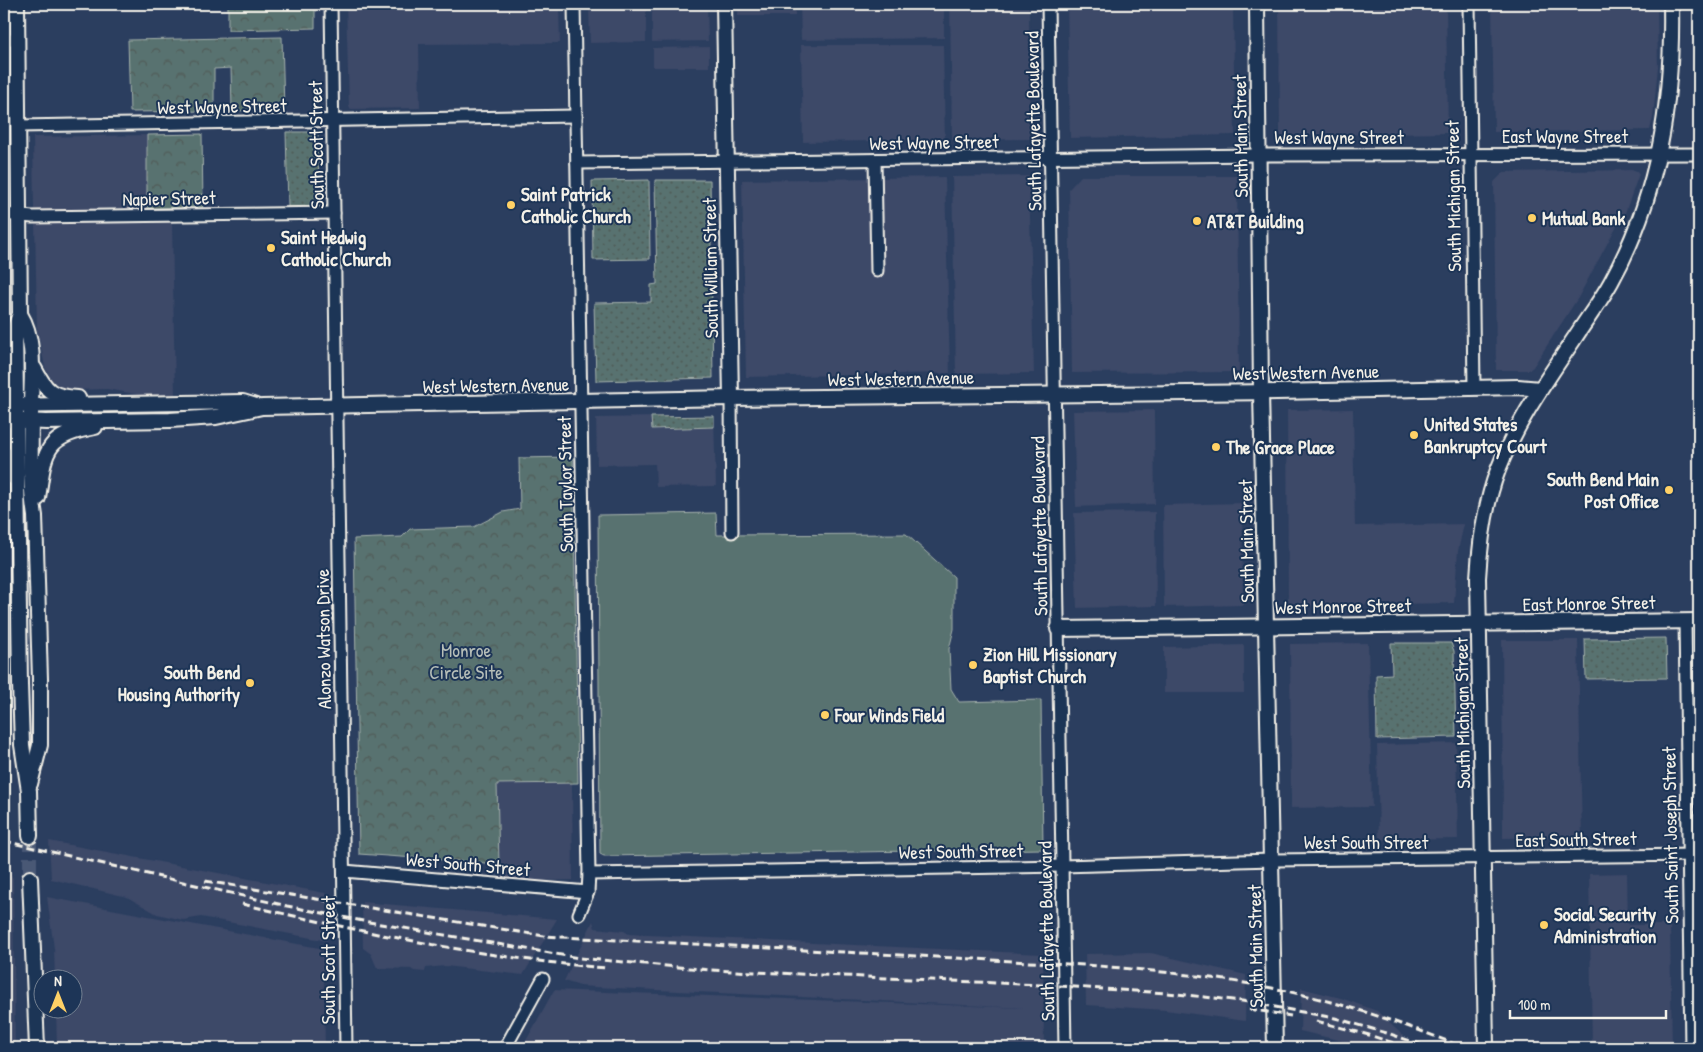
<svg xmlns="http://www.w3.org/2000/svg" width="1703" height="1052" viewBox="0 0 1703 1052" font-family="'Patrick Hand',sans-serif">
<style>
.built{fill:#3c4868}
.grass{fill:url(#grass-dots);stroke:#a6b2ac}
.forest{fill:url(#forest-crowns);stroke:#a6b2ac}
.pitch{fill:#58726f;stroke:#a6b2ac}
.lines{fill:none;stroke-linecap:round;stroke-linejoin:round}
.major-tunnel{stroke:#495974;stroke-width:14;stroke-dasharray:14 7;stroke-linecap:butt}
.minor-casing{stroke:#f4f1e8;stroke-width:15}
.major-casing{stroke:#f4f1e8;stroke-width:18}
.minor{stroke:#1d3557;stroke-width:11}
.major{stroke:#1d3557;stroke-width:14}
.rail{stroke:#f4f1e8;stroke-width:3;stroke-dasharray:8 4;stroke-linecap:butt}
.poi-dot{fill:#ffd166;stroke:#1d3557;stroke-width:2}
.labels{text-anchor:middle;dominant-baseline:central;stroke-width:4;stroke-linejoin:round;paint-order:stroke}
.street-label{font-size:19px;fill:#f4f1e8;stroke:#1d3557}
.poi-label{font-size:19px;font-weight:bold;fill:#f4f1e8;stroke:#1d3557;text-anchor:start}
.park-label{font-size:19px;fill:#b6beb8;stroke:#1d3557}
</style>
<defs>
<pattern id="grass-dots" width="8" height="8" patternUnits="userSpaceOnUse" patternTransform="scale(1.25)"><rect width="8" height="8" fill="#58726f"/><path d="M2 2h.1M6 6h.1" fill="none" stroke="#505b58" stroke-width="1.8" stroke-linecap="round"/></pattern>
<pattern id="forest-crowns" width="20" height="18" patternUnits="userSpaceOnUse" patternTransform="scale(1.25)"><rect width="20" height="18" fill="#58726f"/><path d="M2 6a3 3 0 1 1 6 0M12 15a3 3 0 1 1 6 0" fill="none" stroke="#505b58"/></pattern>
</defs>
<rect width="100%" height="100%" fill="#2b3e5f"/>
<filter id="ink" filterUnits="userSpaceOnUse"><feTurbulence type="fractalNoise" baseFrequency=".02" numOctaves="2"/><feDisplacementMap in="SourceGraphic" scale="10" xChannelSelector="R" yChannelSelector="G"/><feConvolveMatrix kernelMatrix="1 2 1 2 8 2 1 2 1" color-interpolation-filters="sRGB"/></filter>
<g filter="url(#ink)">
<!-- built -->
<g class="built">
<path d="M346 4H559L560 43 419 44 420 108 351 109 349 107Z"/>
<path d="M652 4H707L708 41 652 42Z"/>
<rect x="738" y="4" width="57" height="12"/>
<path d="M800 4H944V38L801 40Z"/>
<path d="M950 4H1029L1030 139 952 140Z"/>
<path d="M1067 4H1233L1235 135 1070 138Z"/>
<path d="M1279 4H1446L1448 133 1280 136Z"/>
<path d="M1492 4H1657L1658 67 1653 118 1650 130 1494 132Z"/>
<path d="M589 7H646V42L590 43Z"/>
<path d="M801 45H943L945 140 803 142Z"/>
<path d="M709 47V67H653V48Z"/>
<path d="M147 135V208L34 210 33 137Z"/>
<path d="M1632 170 1637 171 1639 174 1624 216 1621 218 1578 298 1533 367 1529 370H1496L1494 182 1504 172Z"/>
<path d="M1029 176 1034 373 956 374 952 177Z"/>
<path d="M1081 176H1237L1239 372 1072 373 1069 189Z"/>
<path d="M945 177 950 373 746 377 742 180Z"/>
<path d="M172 222 175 394 141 395 107 389 72 390 64 388 53 382 45 367 37 328 35 224Z"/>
<path d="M1353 409 1355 526 1464 524 1458 551 1454 603 1288 606 1287 410Z"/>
<path d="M1154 410 1155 504 1076 507 1073 411Z"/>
<path d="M714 416 716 486 656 487 655 464 597 465 596 418Z"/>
<path d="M1242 503 1243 605 1164 607 1163 505Z"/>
<path d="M1155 512 1156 606 1077 608 1074 513Z"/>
<path d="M1502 640H1578L1582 837 1503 838Z"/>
<path d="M1368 643 1372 807 1291 808 1290 644Z"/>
<path d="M1244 645V693H1164V647Z"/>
<path d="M1456 743 1458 839 1379 840 1377 745Z"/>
<path d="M572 783 573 880 536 881 500 877 497 784Z"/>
<path d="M4 830 12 832 10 873 13 878 15 1048H4Z"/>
<path d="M49 841 325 893 327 897V941L201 917 183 920 157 914 127 897 51 879Z"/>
<path d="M1627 873 1628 925H1670L1672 1048H1592L1589 874Z"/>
<path d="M47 897 330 950 324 979 325 1048H57L56 1010H72V980L55 979 54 949Z"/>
<path d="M362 902 557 919 523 975 445 966 426 968 425 972 414 971 411 969 377 968 371 954 363 948Z"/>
<path d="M593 921 595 928 624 931 629 934 1043 954 1044 1048H522L554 990 1025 1008 595 987 580 986 564 981Z"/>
<path d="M1151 953 1246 975 1245 1021 1165 1010 1086 1005 1085 954Z"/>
<path d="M1301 988 1341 998 1377 1011 1416 1048H1371L1300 1031Z"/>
</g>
<!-- grass -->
<g class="grass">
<path d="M286 132H318L319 206 288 207Z"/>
<path d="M649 180 650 259 593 260 592 181Z"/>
<path d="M655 180H710L713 378 596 381 594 303 651 302V285L657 284Z"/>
<path d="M714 416V427L652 429 651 417Z"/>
<path d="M1666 638 1667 678 1586 679 1585 639Z"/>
<path d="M1391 643H1451L1454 651 1456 737 1377 739 1376 675 1392 674Z"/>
</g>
<!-- forest -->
<g class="forest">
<path d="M228 4H315V28L228 30Z"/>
<path d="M282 37 284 110 232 111 231 68 214 69V111L130 112 128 40Z"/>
<path d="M202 134 203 207 147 208V135Z"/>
<path d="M573 457 578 783 497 784 499 864 359 854 354 539 402 537 410 529 474 527 503 512 520 509 519 458Z"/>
<path d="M4 555 9 620 10 815 4 813Z"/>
</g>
<!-- pitch -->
<path class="pitch" d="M716 513 717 535 906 534 954 577V629L949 649 951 689 959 702 1041 700 1043 849 604 856 600 854 598 515Z"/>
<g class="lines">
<!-- major-tunnel -->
<path class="major-tunnel" d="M30 836V878"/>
<defs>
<g id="minor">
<path d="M331 4 346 1048"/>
<path d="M574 4 589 874 588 892 579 914"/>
<path d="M1048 4 1065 1048"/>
<path d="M1469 4 1474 388"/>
<path d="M4 40H18"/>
<path d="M19 126 576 116"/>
<path d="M875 160 877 271"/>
<path d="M577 163 1259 155 1699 154"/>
<path d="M4 214 32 217 334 213"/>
<path d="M731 398 732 532"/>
<path d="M1685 621 1691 1048"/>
<path d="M344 871 588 892"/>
<path d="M589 874 1062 866 1273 860 1699 855"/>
<path d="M505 1048 543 979"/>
</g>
<g id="major">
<path d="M17 4 20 314 15 327 20 684 22 745 29 791 30 836"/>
<path d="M724 4 731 398"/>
<path d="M1257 4 1261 392 1275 1048"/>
<path d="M20 314C37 342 31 377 31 408 31 445 29 480 35 516L40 679V745L30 784"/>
<path d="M34 368C46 391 51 397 78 398"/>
<path d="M4 380 13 358"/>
<path d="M4 406 243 402 256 406"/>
<path d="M4 420 46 422 170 420 216 417 262 407 731 398 1277 392 1518 387 1540 389"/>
<path d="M4 453 14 478"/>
<path d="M38 498C45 452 43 436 95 427"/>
<path d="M1058 629 1699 621"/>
<path d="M30 878 37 1048"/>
<path d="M1486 1048 1478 578C1480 541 1485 504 1498 470 1516 423 1546 381 1574 339 1586 320 1600 302 1611 282 1659 195 1673 101 1671 4"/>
</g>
</defs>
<!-- minor casing -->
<use href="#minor" class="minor-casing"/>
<!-- major casing -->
<use href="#major" class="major-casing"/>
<!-- minor -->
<use href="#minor" class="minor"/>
<!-- major -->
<use href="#major" class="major"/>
<!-- rail -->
<g class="rail">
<path d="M4 841 287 906 363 921 579 958 711 970 1042 985 1167 993 1242 1001 1335 1018 1390 1034 1431 1048"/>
<path d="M205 881 544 936 1086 965C1148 970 1210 976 1272 988 1338 1001 1402 1023 1465 1048"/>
<path d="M242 904C362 932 483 958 606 968"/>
<path d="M1249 1009 1291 1016"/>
<path d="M1316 1021 1369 1035 1409 1048"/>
</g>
</g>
</g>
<!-- markers -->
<g class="poi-dot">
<circle cx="511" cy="205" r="5"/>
<circle cx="1532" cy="218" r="5"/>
<circle cx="1197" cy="221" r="5"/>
<circle cx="271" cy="248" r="5"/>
<circle cx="1414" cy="435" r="5"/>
<circle cx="1216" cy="447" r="5"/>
<circle cx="1669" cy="490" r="5"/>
<circle cx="973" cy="665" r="5"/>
<circle cx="250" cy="683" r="5"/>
<circle cx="825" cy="715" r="5"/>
<circle cx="1544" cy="925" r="5"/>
</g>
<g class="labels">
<!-- street labels -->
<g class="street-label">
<text transform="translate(222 106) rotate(-1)">West Wayne Street</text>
<text transform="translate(1033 121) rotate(-91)">South Lafayette Boulevard</text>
<text transform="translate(1240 136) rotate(-91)">South Main Street</text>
<text x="1565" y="136">East Wayne Street</text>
<text x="1339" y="137">West Wayne Street</text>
<text transform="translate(934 142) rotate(-1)">West Wayne Street</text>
<text transform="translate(316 145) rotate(-91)">South Scott Street</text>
<text transform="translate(1453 196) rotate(-91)">South Michigan Street</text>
<text transform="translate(169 198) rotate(-1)">Napier Street</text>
<text transform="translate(710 268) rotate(-91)">South William Street</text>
<text transform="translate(1306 372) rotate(-1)">West Western Avenue</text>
<text transform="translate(901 378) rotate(-1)">West Western Avenue</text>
<text transform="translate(496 385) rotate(-1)">West Western Avenue</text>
<text transform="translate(565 484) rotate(-91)">South Taylor Street</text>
<text transform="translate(1039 526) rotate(-91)">South Lafayette Boulevard</text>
<text transform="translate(1246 541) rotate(-91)">South Main Street</text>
<text transform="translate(1589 603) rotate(-1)">East Monroe Street</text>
<text transform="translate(1343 606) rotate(-1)">West Monroe Street</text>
<text transform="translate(323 639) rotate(-91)">Alonzo Watson Drive</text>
<text transform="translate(1462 713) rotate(-91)">South Michigan Street</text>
<text transform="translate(1670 835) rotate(-91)">South Saint Joseph Street</text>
<text transform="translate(1576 839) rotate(-1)">East South Street</text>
<text x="1366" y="842">West South Street</text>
<text transform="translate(961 851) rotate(-1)">West South Street</text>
<text transform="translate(468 864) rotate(5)">West South Street</text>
<text transform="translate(1046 931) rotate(-91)">South Lafayette Boulevard</text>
<text transform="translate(1255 946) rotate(-91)">South Main Street</text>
<text transform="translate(328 960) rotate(-90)">South Scott Street</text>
</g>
<!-- poi labels -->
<g class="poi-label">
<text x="521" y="194">Saint Patrick<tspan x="521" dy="22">Catholic Church</tspan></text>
<text x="1542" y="218">Mutual Bank</text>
<text x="1207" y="221">AT&amp;T Building</text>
<text x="281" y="237">Saint Hedwig<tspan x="281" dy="22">Catholic Church</tspan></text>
<text x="1424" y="424">United States<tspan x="1424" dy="22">Bankruptcy Court</tspan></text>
<text x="1226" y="447">The Grace Place</text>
<text x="1659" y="479" text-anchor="end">South Bend Main<tspan x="1659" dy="22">Post Office</tspan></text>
<text x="983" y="654">Zion Hill Missionary<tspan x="983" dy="22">Baptist Church</tspan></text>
<text x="240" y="672" text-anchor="end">South Bend<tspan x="240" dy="22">Housing Authority</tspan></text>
<text x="835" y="715">Four Winds Field</text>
<text x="1554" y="914">Social Security<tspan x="1554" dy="22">Administration</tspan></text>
</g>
<!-- park labels -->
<g class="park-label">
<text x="466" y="650">Monroe<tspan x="466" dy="22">Circle Site</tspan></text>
</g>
</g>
<!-- margin -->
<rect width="1703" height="1052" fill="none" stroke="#1d3557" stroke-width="20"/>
<rect x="10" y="10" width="1683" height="1032" fill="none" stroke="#f4f1e8" stroke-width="2" filter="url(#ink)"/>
<!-- north arrow -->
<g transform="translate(58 994)"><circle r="24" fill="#1d3557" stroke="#738091"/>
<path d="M0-4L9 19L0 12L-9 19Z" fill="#ffd166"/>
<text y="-8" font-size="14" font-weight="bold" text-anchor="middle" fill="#f4f1e8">N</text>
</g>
<!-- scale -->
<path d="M1510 1010v8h156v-8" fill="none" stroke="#f4f1e8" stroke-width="2.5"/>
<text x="1518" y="1010" font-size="15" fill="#f4f1e8" stroke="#1d3557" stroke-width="4" paint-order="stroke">100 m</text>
</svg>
